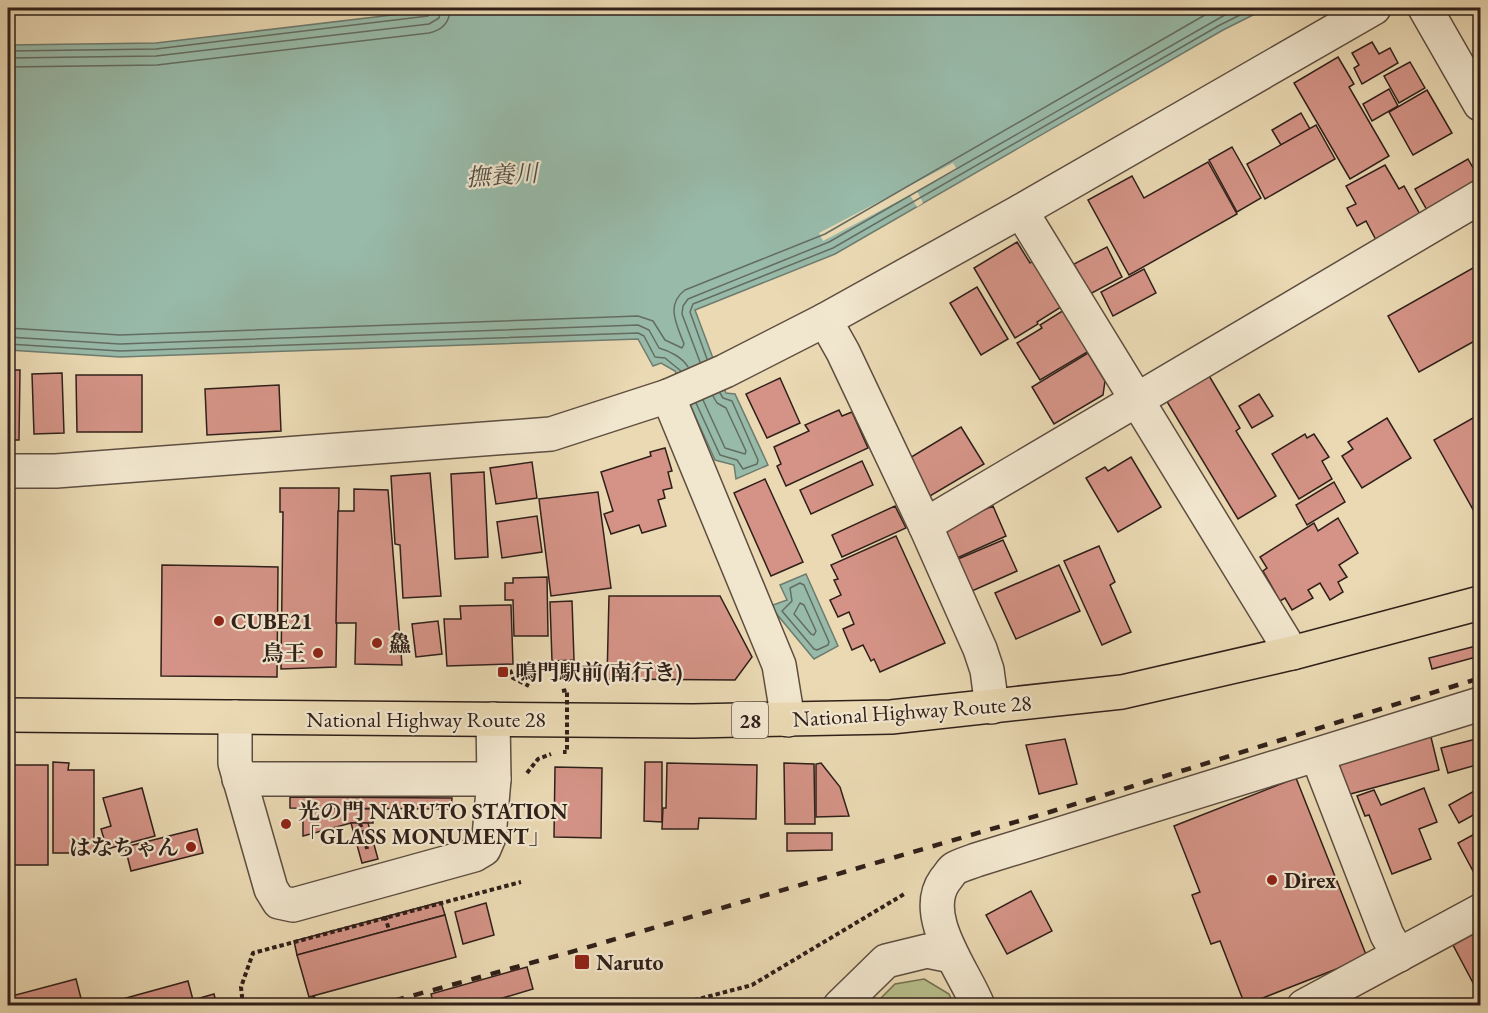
<svg xmlns="http://www.w3.org/2000/svg" width="1488" height="1013" viewBox="0 0 1488 1013" font-family="'EB Garamond','Noto Serif JP',serif">
<style>
.green{fill:#b7bf8c;stroke:#747053;stroke-width:1.5}
.water{fill:#98baa9;stroke:#6e7c70;stroke-width:1.5}
.pier{fill:#ead9b3}
.lines{fill:none;stroke-linecap:round;stroke-linejoin:round}
.shore{stroke:#646d62;stroke-width:1.5}
.building{fill:#d49386;stroke:#30201a;stroke-width:1.5}
.minor-casing{stroke:#5e4e40;stroke-width:36}
.highway-casing{stroke:#30201a;stroke-width:36}
.path{stroke:#30201a;stroke-width:4;stroke-dasharray:4.5 3;stroke-linecap:butt}
.minor{stroke:#f1e6ce;stroke-width:33}
.highway{stroke:#ead9b3;stroke-width:33}
.rail{stroke:#30201a;stroke-width:4.5;stroke-dasharray:10 10;stroke-linecap:butt}
.path-bridge{stroke:#30201a;stroke-width:4;stroke-dasharray:4.5 3;stroke-linecap:butt}
.poi-dot{fill:#8f2418;stroke:#f1e6ce;stroke-width:2}
.labels{text-anchor:middle;dominant-baseline:central;stroke-width:4.5;stroke-linejoin:round;paint-order:stroke}
.shield{fill:#f1e6ce;stroke:#6a5b50;stroke-width:1.5}
.shield-label{font-size:21px;font-weight:bold;fill:#30201a}
.poi-label{font-size:22px;font-weight:bold;fill:#30201a;stroke:#f1e6ce;text-anchor:start}
.street-label{font-size:22px;fill:#30201a;stroke:#f1e6ce}
.water-label{font-size:24px;font-style:italic;fill:#4f4e45;stroke:#f1e6ce}
</style>
<rect width="100%" height="100%" fill="#ead9b3"/>
<filter id="stains"><feTurbulence type="fractalNoise" baseFrequency=".00333" numOctaves="4"/><feColorMatrix values="0 0 0 0 .2 0 0 0 0 .09 0 0 0 0 .02 0 0 0 .5 -.17"/></filter>
<radialGradient id="worn" r=".72"><stop offset=".6" stop-color="#630" stop-opacity="0"/><stop offset="1" stop-color="#630" stop-opacity=".3"/></radialGradient>
<!-- green -->
<path class="green" d="M924 979 949 994 954 1005H874L895 984Z"/>
<!-- water -->
<g class="water">
<path d="M451 8H1267L1223 30 835 254 695 310 726 393 735 394 768 465 736 479 734 465 715 460 675 371 661 363 653 366 638 339 120 357 8 350V45L156 43Z"/>
<path d="M806 574 838 646 814 659 770 606 787 600 780 585Z"/>
</g>
<!-- pier -->
<path class="pier" d="M953 163 957 170 917 191 923 203 917 207 910 195 823 241 819 233Z"/>
<g class="lines">
<!-- shore -->
<g class="shore">
<path d="M8 51 156 49 428 16 432 13 434 8"/>
<path d="M8 58 156 56 429 24 439 18 441 8"/>
<path d="M8 67 157 65 429 33C443 30 450 21 450 8"/>
<path d="M8 328 120 335 638 316 653 321 665 340 682 348 684 344C677 325 665 305 685 290L825 234 1217 8"/>
<path d="M8 337 120 344 638 325 649 330 659 348C670 351 683 358 688 367"/>
<path d="M8 344 120 351 638 333 644 336 655 357 665 358 681 371"/>
<path d="M707 359 690 312 693 304 833 248 1220 25 1254 8"/>
<path d="M700 362 682 314 683 306 688 299 829 242 1237 8"/>
<path d="M703 400 725 448 745 454 746 451 726 408 717 403 713 396"/>
<path d="M696 403 720 455 737 460 743 469 757 464 758 460 732 401 723 398 720 393"/>
<path d="M800 583 804 585 829 642 828 645 817 650 814 649 782 611 792 601 790 588Z"/>
<path d="M800 603 804 605 816 631 814 635 811 634 794 614Z"/>
</g>
</g>
<!-- building -->
<g class="building">
<path d="M1372 42 1379 54 1390 48 1398 63 1362 84 1354 68 1359 65 1352 53Z"/>
<path d="M1338 57 1354 84 1349 87 1389 156 1350 179 1294 83Z"/>
<path d="M1410 62 1425 88 1399 103 1384 76Z"/>
<path d="M1389 89 1398 106 1372 121 1363 104Z"/>
<path d="M1427 90 1452 133 1413 155 1389 112Z"/>
<path d="M1301 113 1310 129 1281 145 1272 130Z"/>
<path d="M1316 125 1335 159 1265 199 1247 164Z"/>
<path d="M1232 147 1261 198 1237 212 1209 160Z"/>
<path d="M1468 159 1480 180 1427 210 1415 189Z"/>
<path d="M1208 162 1237 214 1129 275 1088 200 1132 176 1144 198Z"/>
<path d="M1385 165 1399 189 1404 186 1421 216 1376 240 1366 221 1357 226 1347 208 1356 204 1346 186Z"/>
<path d="M1017 242 1030 263 1036 259 1061 307 1037 322 1038 324 1015 338 974 268Z"/>
<path d="M1107 247 1122 277 1090 294 1074 264Z"/>
<path d="M1480 264V338L1419 372 1388 316Z"/>
<path d="M1144 269 1156 293 1113 316 1101 292Z"/>
<path d="M977 287 1008 339 981 355 950 303Z"/>
<path d="M1064 310 1089 351 1040 380 1017 343 1042 328 1040 325Z"/>
<path d="M1088 353 1105 381 1103 395 1054 424 1032 387Z"/>
<path d="M8 370H20L19 440H8Z"/>
<path d="M62 373 64 433 34 434 32 374Z"/>
<path d="M1208 374 1240 428 1236 431 1276 496 1238 519 1166 400Z"/>
<path d="M76 375H142V432H77Z"/>
<path d="M780 378 800 423 767 438 746 394Z"/>
<path d="M279 385 281 431 207 435 205 389Z"/>
<path d="M1259 394 1273 416 1252 428 1239 406Z"/>
<path d="M839 410 842 416 852 412 868 448 786 486 777 466 781 464 774 447 809 431 805 425Z"/>
<path d="M1480 414V522L1434 440Z"/>
<path d="M1387 418 1411 458 1362 488 1342 456 1353 449 1348 442Z"/>
<path d="M961 427 984 464 930 496 908 459Z"/>
<path d="M1305 434 1307 438 1314 434 1329 457 1322 461 1332 479 1299 499 1272 454Z"/>
<path d="M665 448 672 471 668 472 672 488 663 490 665 498 658 500 666 526 642 533 639 525 611 534 604 514 613 511 601 472 651 456 650 452Z"/>
<path d="M1131 457 1161 507 1118 532 1086 478 1105 467 1108 471Z"/>
<path d="M862 461 873 485 811 514 800 490Z"/>
<path d="M532 462 537 498 496 504 490 468Z"/>
<path d="M484 472 488 557 455 559 451 474Z"/>
<path d="M430 473 441 596 403 598 400 545 395 544 391 476Z"/>
<path d="M765 479 803 562 771 576 734 493Z"/>
<path d="M1334 482 1345 502 1307 525 1296 505Z"/>
<path d="M280 488H339L336 667 281 669 283 512H280Z"/>
<path d="M354 489 388 490 402 665 355 664 356 623H336L338 511H354Z"/>
<path d="M598 492 611 588 551 596 539 499Z"/>
<path d="M895 506 906 528 842 557 832 535Z"/>
<path d="M993 506 1006 536 957 558 944 527Z"/>
<path d="M537 516 542 552 502 558 497 522Z"/>
<path d="M1338 518 1358 553 1339 565 1347 577 1338 582 1343 592 1330 600 1320 583 1308 590 1313 598 1292 610 1285 598 1280 601 1263 571 1267 568 1260 557 1314 523 1318 531Z"/>
<path d="M896 536 945 643 880 672 874 659 871 661 863 645 852 650 843 629 854 624 849 612 838 617 830 600 841 595 834 580 838 579 831 565Z"/>
<path d="M1003 540 1017 571 972 591 958 559Z"/>
<path d="M1099 546 1115 582 1110 585 1131 632 1102 645 1064 561Z"/>
<path d="M162 565 278 567 277 677 161 676Z"/>
<path d="M1059 565 1080 611 1016 639 995 593Z"/>
<path d="M547 577 548 636H514L513 600H505V583H513V578Z"/>
<path d="M609 596H720L752 657 735 680 607 679Z"/>
<path d="M572 601 574 660 552 661 550 602Z"/>
<path d="M511 605 513 664 447 666 444 619H461L460 606Z"/>
<path d="M438 621 442 654 416 657 412 624Z"/>
<path d="M1480 645V656L1432 669 1429 658Z"/>
<path d="M1430 733 1439 770 1343 796 1337 775 1343 756Z"/>
<path d="M1480 738V764L1448 773 1441 748Z"/>
<path d="M1065 739 1077 784 1039 794 1026 745Z"/>
<path d="M53 762 69 763 68 770H94V853H53Z"/>
<path d="M645 762H662V822L644 821Z"/>
<path d="M667 763 757 765 756 819 699 818 698 829H662L663 808H666Z"/>
<path d="M784 763 814 764 815 824H785Z"/>
<path d="M821 763 840 787 849 816 816 817V764Z"/>
<rect x="8" y="765" width="40" height="100"/>
<path d="M555 767 602 768 601 838 554 837Z"/>
<path d="M1296 778 1367 957 1245 1005 1220 941 1211 944 1192 895 1200 892 1174 826Z"/>
<path d="M142 788 155 836 107 849 101 829 111 826 103 798Z"/>
<path d="M1424 788 1437 822 1419 829 1431 859 1392 874 1369 815 1365 816 1357 796 1374 790 1381 805Z"/>
<path d="M1476 790 1480 799V823L1475 814 1459 823 1449 805Z"/>
<path d="M290 797 452 798 451 809 290 808Z"/>
<path d="M303 808 373 809V823H351L303 836Z"/>
<path d="M351 823H368L378 859 362 863Z"/>
<path d="M197 829 203 853 131 871 125 847Z"/>
<path d="M1480 831V884L1458 843Z"/>
<path d="M787 833H832V850L787 851Z"/>
<path d="M1031 891 1052 931 1007 954 986 915Z"/>
<path d="M441 902 445 915 297 955 294 941Z"/>
<path d="M486 903 494 935 463 944 455 912Z"/>
<path d="M445 915 456 957 309 997 297 955Z"/>
<path d="M1480 930V996L1453 945Z"/>
<path d="M527 967 533 989 476 1006H434L431 994Z"/>
<path d="M76 979 83 1006H8V997Z"/>
<path d="M188 981 193 1000 214 994 217 1006H97Z"/>
</g>
<g class="lines">
<defs>
<g id="minor">
<path d="M1425 8 1480 104"/>
<path d="M1021 211 1292 653"/>
<path d="M825 320 843 352 925 525 980 649 987 670 992 707"/>
<path d="M668 396 779 665 788 720"/>
<path d="M8 471H56L551 434 668 396 725 371 825 320 1021 211 1374 8"/>
<path d="M925 525 1480 197"/>
<path d="M235 717V763L271 889 279 902 293 905 474 855 484 849 489 837 494 779 493 719"/>
<path d="M1317 755 1387 935 1399 955"/>
<path d="M239 779H494"/>
<path d="M840 1006 886 961 927 951 952 956"/>
<path d="M978 1006C965 972 919 916 945 880 948 877 951 871 954 869 960 865 969 863 976 860L1480 704"/>
<path d="M1304 1006 1480 911"/>
</g>
<path id="highway" d="M8 715 693 721 891 717 1122 692 1292 653 1480 603"/>
</defs>
<!-- minor casing -->
<use href="#minor" class="minor-casing"/>
<!-- highway casing -->
<use href="#highway" class="highway-casing"/>
<!-- path -->
<g class="path">
<path d="M510 670 513 678 529 686"/>
<path d="M527 773 538 759 551 754"/>
<path d="M360 823 368 852"/>
<path d="M385 916 389 930"/>
<path d="M313 996 316 1006"/>
<path d="M243 1006 241 987 253 953 521 882"/>
<path d="M672 1006 752 985 906 893"/>
</g>
<!-- minor -->
<use href="#minor" class="minor"/>
<!-- highway -->
<use href="#highway" class="highway"/>
<!-- rail -->
<path class="rail" d="M375 1006 578 950 1053 811 1480 678"/>
<!-- path-bridge -->
<path class="path-bridge" d="M562 691 567 690V752H563"/>
</g>
<!-- markers -->
<g class="poi-dot">
<circle cx="219" cy="621" r="6"/>
<circle cx="377" cy="643" r="6"/>
<circle cx="318" cy="653" r="6"/>
<rect x="497" y="666" width="12" height="12" rx="3"/>
<circle cx="286" cy="824" r="6"/>
<circle cx="191" cy="847" r="6"/>
<circle cx="1272" cy="880" r="6"/>
<rect x="574" y="954" width="16" height="16" rx="3"/>
</g>
<g class="labels">
<!-- shield labels -->
<rect class="shield" x="732" y="702" width="36" height="36" rx="4.5"/>
<g class="shield-label">
<text x="750" y="720">28</text>
</g>
<!-- poi labels -->
<g class="poi-label">
<text x="231" y="621">CUBE21</text>
<text x="389" y="643">鱻</text>
<text x="306" y="653" text-anchor="end">鳥王</text>
<text x="515" y="672">鳴門駅前(南行き)</text>
<text x="298" y="811">光の門 NARUTO STATION<tspan x="298" dy="25">「GLASS MONUMENT」</tspan></text>
<text x="179" y="847" text-anchor="end">はなちゃん</text>
<text x="1284" y="880">Direx</text>
<text x="596" y="962">Naruto</text>
</g>
<!-- street labels -->
<g class="street-label">
<text transform="translate(912 711) rotate(-4)">National Highway Route 28</text>
<text x="426" y="719">National Highway Route 28</text>
</g>
<!-- water labels -->
<g class="water-label">
<text transform="translate(502 175) rotate(-4)">撫養川</text>
</g>
</g>
<!-- margin -->
<rect width="1488" height="1013" fill="none" stroke="#ead9b3" stroke-width="30"/>
<rect x="9" y="9" width="1470" height="995" fill="none" stroke="#30201a" stroke-width="3"/>
<rect x="15" y="15" width="1458" height="983" fill="none" stroke="#30201a" stroke-width="1.5"/>
<rect width="100%" height="100%" filter="url(#stains)"/>
<rect width="100%" height="100%" fill="url(#worn)"/>
</svg>
